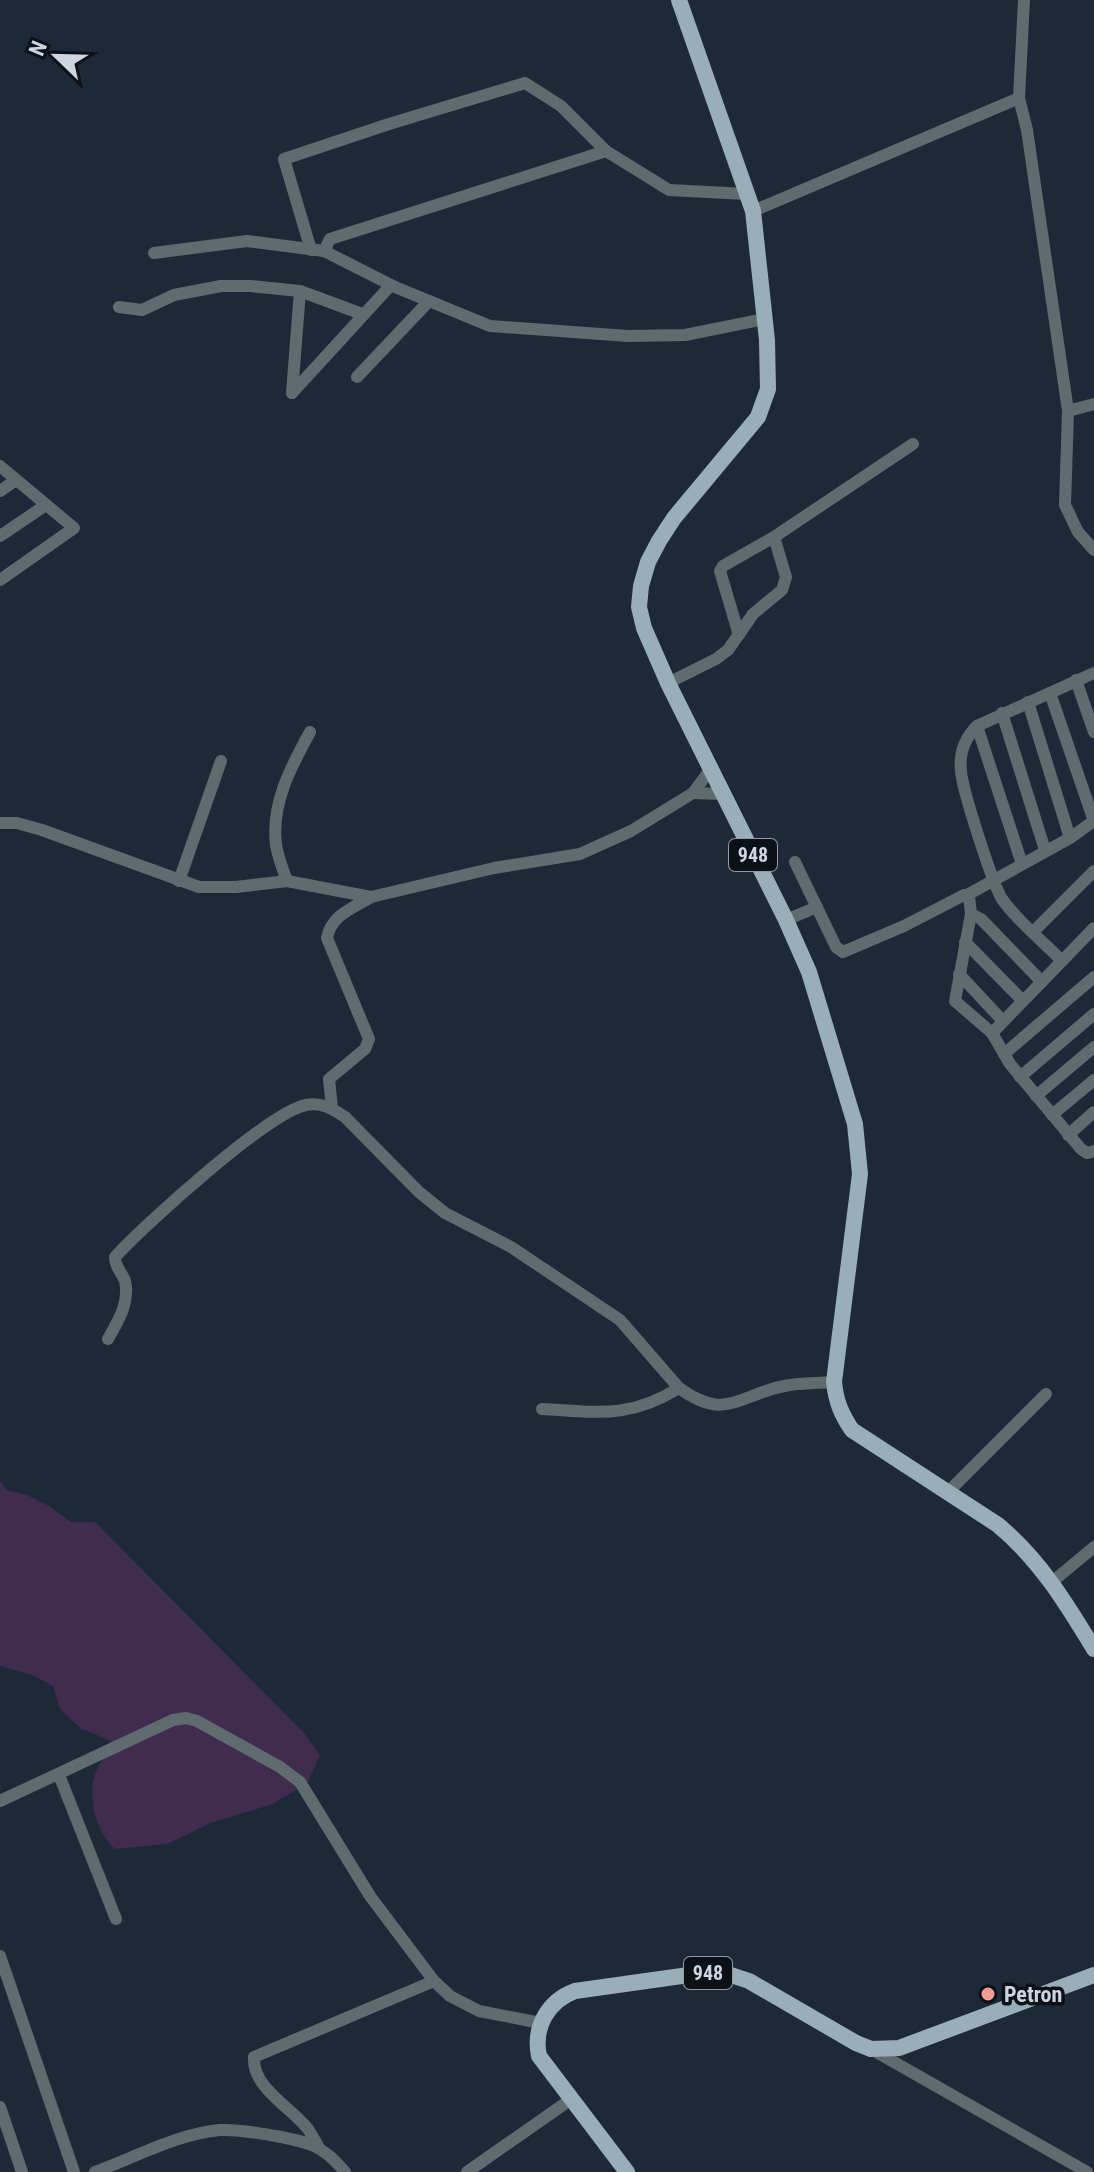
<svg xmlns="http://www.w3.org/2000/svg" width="1094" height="2172" viewBox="0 0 1094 2172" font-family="'Roboto Condensed',sans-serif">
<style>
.green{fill:#3f2c4f}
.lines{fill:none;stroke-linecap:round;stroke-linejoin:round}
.minor{stroke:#606b70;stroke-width:12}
.major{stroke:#98aeb9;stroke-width:16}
.poi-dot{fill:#f59c92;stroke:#0c1118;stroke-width:3}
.labels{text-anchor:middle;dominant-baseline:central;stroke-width:7;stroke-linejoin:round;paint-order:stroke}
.shield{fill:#0c1118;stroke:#939aa3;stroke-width:2}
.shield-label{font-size:20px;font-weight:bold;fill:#cdd5df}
.poi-label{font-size:22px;font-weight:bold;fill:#cdd5df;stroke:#0c1118;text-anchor:start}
</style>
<rect width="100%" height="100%" fill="#1d2939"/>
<!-- green -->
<path class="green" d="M0 1481 7 1490 27 1495 49 1506 71 1522H95L304 1733 320 1755 307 1784 270 1805 213 1822 167 1844 115 1849C95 1831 85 1792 98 1767 102 1758 114 1752 121 1745L80 1728 60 1709 53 1686 30 1674 0 1666Z"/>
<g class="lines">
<!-- minor -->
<g class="minor">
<path d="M1024 0 1019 98 1027 130 1068 411 1065 505 1078 532 1094 550"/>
<path d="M753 211 1019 98"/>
<path d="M311 250 284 159 389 124 525 83 561 106 606 151 669 190 746 194"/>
<path d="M324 251 330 239 606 151"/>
<path d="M154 253 247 241 324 251 395 287 490 326 628 336 685 335 765 319"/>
<path d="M119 307 142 310 174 295 221 286H250L300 291 362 314"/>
<path d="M357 377 429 301"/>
<path d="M292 393 391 285"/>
<path d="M292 393 300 291"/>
<path d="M1068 411 1094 404"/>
<path d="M0 466 74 528 0 580"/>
<path d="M0 491 16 480"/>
<path d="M0 536 46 505"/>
<path d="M739 635 720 571 723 566 774 537"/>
<path d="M1076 680 1094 732"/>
<path d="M668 683 716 659 728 650 753 614 782 590 786 577 774 537 913 444"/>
<path d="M1050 693 1094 821"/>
<path d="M1028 702 1070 838"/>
<path d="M1002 713 1045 850"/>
<path d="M977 726 1022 864"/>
<path d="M693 793 722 794"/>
<path d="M0 823H17L42 830 199 887H236L287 881 371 897 494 868 580 854 631 831 693 793 710 770"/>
<path d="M795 862 836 947 843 952 904 926 964 895 969 896 971 914 955 1001 992 1033 1010 1064 1081 1149 1087 1153 1094 1151"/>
<path d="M179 881 221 761"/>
<path d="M287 881C283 870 278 857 276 845 271 803 291 767 310 732"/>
<path d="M967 895 1070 838 1094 821"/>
<path d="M971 914 981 919 1042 982"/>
<path d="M786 920 817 907"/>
<path d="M1033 932 1094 871"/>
<path d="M965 942 1023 1001"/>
<path d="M1062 961C1043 941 1018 922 1002 899 993 885 962 789 961 771 959 754 965 738 977 726L1094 673"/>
<path d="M959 974 1003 1021"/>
<path d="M992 1033 1094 928"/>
<path d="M1004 1054 1094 977"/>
<path d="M1020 1077 1094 1014"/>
<path d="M1036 1096 1094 1047"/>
<path d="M332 1108 329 1079 365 1049 369 1039 327 938C331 915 352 909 371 897"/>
<path d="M1052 1115 1094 1080"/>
<path d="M1068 1135 1094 1112"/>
<path d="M108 1339C118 1321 130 1303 125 1281 122 1272 115 1268 115 1257 144 1225 269 1112 306 1105 322 1102 333 1109 345 1117L419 1192 445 1213 511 1247 620 1320 679 1388C720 1417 731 1402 772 1389 792 1383 813 1383 834 1382"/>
<path d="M542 1409C598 1412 629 1419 679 1388"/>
<path d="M947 1493 1046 1394"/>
<path d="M1052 1582 1094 1547"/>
<path d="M59 1775 116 1919"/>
<path d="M0 1801 173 1720 186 1718 197 1721 280 1767 300 1782 370 1896 434 1981 450 1996 479 2011 541 2023"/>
<path d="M0 1956 74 2172"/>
<path d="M871 2049 1087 2172"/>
<path d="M0 2107 22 2172"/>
<path d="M318 2146C315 2141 312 2135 308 2129 291 2107 252 2088 254 2057L434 1981"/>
<path d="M95 2172C133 2158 180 2133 220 2130 238 2129 257 2133 276 2136 308 2142 323 2145 345 2172"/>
<path d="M467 2172 570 2100"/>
</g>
<!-- major -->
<g class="major">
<path d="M679 0 753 211 767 340 768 389 758 417 674 518 659 541 648 562 641 586 639 607 644 628 668 683 786 920 809 972 855 1124 860 1174 834 1382C836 1401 841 1414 852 1430L998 1525C1040 1560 1066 1603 1094 1649"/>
<path d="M627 2172 539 2056C533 2027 548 2001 575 1991L703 1973 728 1974 749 1981 856 2043 871 2049 899 2048 1094 1975"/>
</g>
</g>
<!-- markers -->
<circle class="poi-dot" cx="988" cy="1994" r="8"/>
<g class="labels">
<!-- shield labels -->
<g class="shield">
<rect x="729" y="839" width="48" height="32" rx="6"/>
<rect x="684" y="1957" width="48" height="32" rx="6"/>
</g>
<g class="shield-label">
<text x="753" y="855">948</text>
<text x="708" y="1973">948</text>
</g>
<!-- poi labels -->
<g class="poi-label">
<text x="1004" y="1994">Petron</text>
</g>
</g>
<!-- north arrow -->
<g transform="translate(56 56) rotate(293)" stroke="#0c1118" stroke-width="6" paint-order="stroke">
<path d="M0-6L14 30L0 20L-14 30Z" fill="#cdd5df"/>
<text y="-12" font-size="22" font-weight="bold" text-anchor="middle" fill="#cdd5df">N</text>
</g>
</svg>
